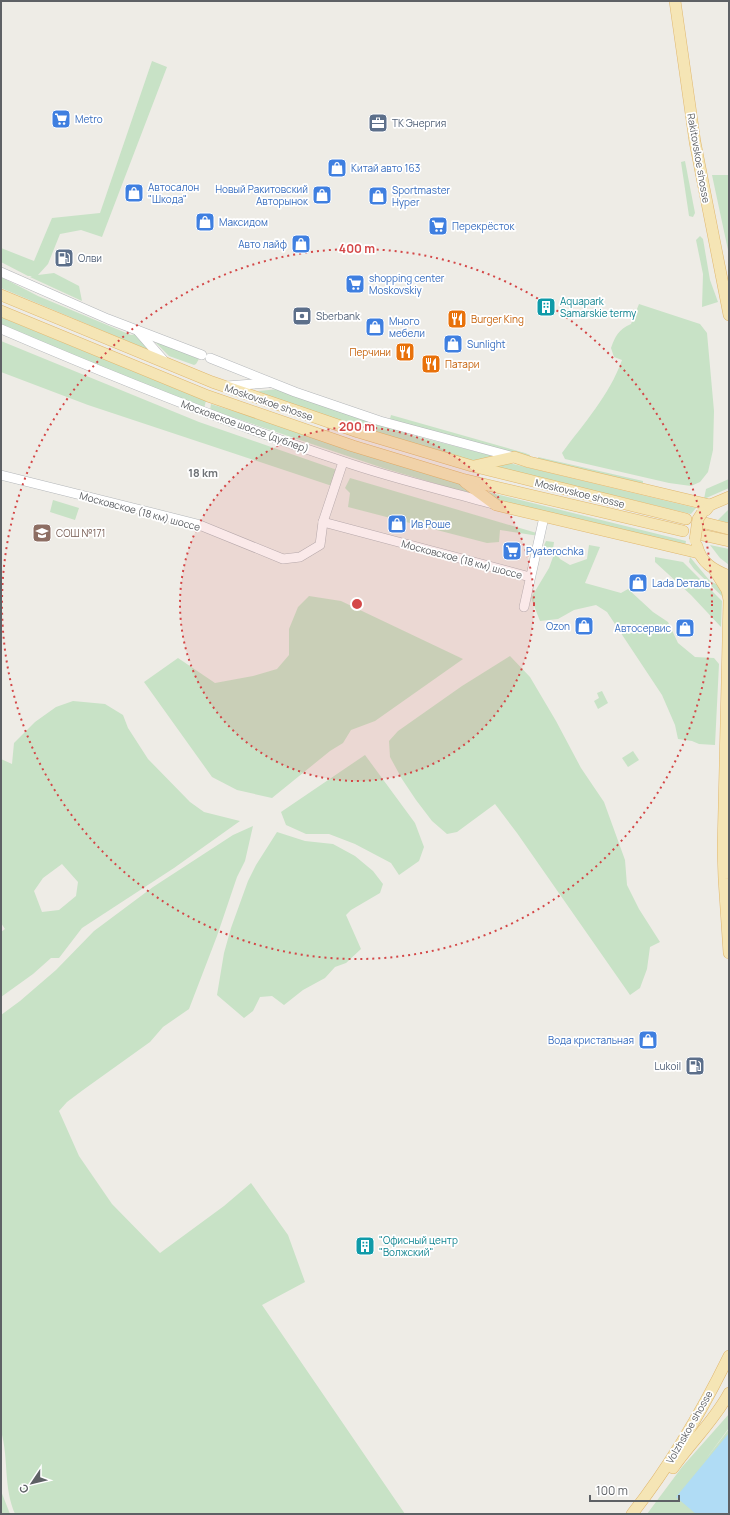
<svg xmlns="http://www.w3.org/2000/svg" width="730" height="1515" viewBox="0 0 730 1515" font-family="Manrope,sans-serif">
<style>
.green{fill:#c8e2c6;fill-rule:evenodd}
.water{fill:#b0dcf5}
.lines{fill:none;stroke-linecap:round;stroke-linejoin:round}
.minor-casing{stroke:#b3b6b9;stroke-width:10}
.major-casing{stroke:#e0b76e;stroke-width:12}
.minor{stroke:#fff;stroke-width:9}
.major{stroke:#f5e5b5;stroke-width:11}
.major-bridge-casing{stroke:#e0b76e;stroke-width:12;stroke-linecap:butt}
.major-bridge{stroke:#f5e5b5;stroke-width:11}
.ring{fill:none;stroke:#d44747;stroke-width:2;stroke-dasharray:2 4}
.labels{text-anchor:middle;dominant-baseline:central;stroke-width:3.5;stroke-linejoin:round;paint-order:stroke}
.shop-label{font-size:10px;fill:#366cbe;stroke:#fff;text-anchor:start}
.service-label{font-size:10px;fill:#4e5e75;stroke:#fff;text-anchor:start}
.street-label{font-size:10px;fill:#5e6165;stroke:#fff}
.culture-label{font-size:10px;fill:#0d838f;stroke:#fff;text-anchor:start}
.food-label{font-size:10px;fill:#c56008;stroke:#fff;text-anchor:start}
.education-label{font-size:10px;fill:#785e54;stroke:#fff;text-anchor:start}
.neighbourhood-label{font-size:11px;font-weight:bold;fill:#6f7377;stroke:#fff}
.centre{fill:#d44747;stroke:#fff;stroke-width:2}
.ring-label{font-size:12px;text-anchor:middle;font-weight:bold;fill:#d44747;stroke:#fff;stroke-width:3.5;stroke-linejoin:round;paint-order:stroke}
</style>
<rect width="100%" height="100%" fill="#eeece6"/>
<!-- green -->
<g class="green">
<path d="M152 61 167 67 102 237 81 230 60 234 48 264 38 275 54 273 79 286 82 301 30 277 32 276H28L1 262V248L34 261 52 218 100 213Z"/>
<path d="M685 161 695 213 693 217 689 216 681 162Z"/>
<path d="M712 175H729V256L728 250Z"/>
<path d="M700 236 703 239 710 280 718 302 702 307 703 274 696 240Z"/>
<path d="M1 277 38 296 131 335 136 334 151 351 1 288Z"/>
<path d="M639 304 700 324 707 333 714 411 713 450 708 472 700 482 691 486 669 483 565 459 562 453C584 423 609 396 622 360L614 357 611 348C615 336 619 329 631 324Z"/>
<path d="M1 317 206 401 204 408 89 362 1 324Z"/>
<path d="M152 339 199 359 196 364 194 365 169 356Z"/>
<path d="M1 341 199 422 340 471 335 487 88 405 1 372Z"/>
<path d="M279 389 411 435 501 458 475 462 406 442 275 399 258 391Z"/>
<path d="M211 404 465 485 487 501 454 489 383 468 229 416 210 410Z"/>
<path d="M391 415 525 453 530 455V458L390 419Z"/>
<path d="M538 457 643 481V486L539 460Z"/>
<path d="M501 461 696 508 691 514 487 465Z"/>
<path d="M350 478 540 534 539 536 500 530 499 542 487 543 348 507 350 493 345 488Z"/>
<path d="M729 479V488L704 499 706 489Z"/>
<path d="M484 491 686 541 685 546 497 501Z"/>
<path d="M53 500 79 508 75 520 50 512Z"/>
<path d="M729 509V523L718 520Z"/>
<path d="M546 541 554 542 553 549 560 559 570 565 587 559 589 545 600 547 585 583 621 593 628 589 653 612 668 622 678 643 695 657 714 658 719 664 715 745 699 744 692 741 678 739 675 725 662 695 607 612 596 605 574 610 558 619 540 621 531 598 549 568 553 557 542 550Z"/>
<path d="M710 545 729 549V565L720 558Z"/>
<path d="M655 557 683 562 722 601 721 627 691 595 655 562Z"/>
<path d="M690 557 710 581 718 585 728 594 726 600 694 569 689 562Z"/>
<path d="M309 596 341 601 463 659 375 721 351 730 343 743 330 751 272 798 237 790 212 777 144 682 178 658 215 683 253 676 277 669 289 655V629L298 607Z"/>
<path d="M510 656 530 677 556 721 581 768 604 802 625 860 627 885 639 909 660 942 650 947 647 969 640 988 630 995 517 833 495 804 457 832 447 834 432 821 416 800 402 779 390 757 389 741 398 731 462 686Z"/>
<path d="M602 691 608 703 598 709 594 701 599 698 597 693Z"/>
<path d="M73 701 105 704 123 715 128 728 148 759 190 802 204 812 240 821 174 868 82 928 59 958H51L33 974 1 997V932L5 929 1 923V759L12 764 14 743 35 722 56 707ZM62 864 78 882 76 896 59 910 42 912 34 891 43 878Z"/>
<path d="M633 751 639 760 628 767 622 758Z"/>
<path d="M365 755 415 823 424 847 419 861 399 875 391 863 355 844 329 834H306L286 825 281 812Z"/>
<path d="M253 826 245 861 237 877 217 936 189 1009 163 1027 150 1042 83 1090 67 1102 59 1111 79 1156 112 1204 160 1253 224 1206 251 1183 288 1235 305 1282 262 1305 405 1514H15C3 1487 9 1459 1 1431V1271L2 1269 1 1268V1015L20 1001 56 970 94 931 153 887 233 835Z"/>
<path d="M277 832 305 841 333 844 355 856 373 871 383 884 380 893 351 910 346 915 361 949 346 963 335 967 325 978 303 990 284 1005 272 996 260 997 253 1011 244 1018 217 995 224 953 231 928 248 881 256 865Z"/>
<path d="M729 1414V1428L706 1459 729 1429V1514H647L682 1467Z"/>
<path d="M1 1491 10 1514H1Z"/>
</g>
<!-- water -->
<path class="water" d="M729 1433V1514H696L676 1497Z"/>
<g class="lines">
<defs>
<g id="minor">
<path d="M1 272 108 319 202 355"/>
<path d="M1 329C113 377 226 423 342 461 391 478 443 490 493 504"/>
<path d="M137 330 165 362"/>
<path d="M210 358 295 392 380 421 514 457"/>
<path d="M227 386 268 383"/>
<path d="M1 475 197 524 283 559 300 557 320 545 323 522 343 462"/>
<path d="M323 522 530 577"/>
<path d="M524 607 544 517"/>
</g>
<g id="major">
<path d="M675 1 695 142 729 315"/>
<path d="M1 295 212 382 358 432 472 466 686 519"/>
<path d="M1 311 208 396 353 446 462 479 683 531"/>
<path d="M474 466 514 457 529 462 710 505"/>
<path d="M465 482 496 505 699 553"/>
<path d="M706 510 710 505 729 497"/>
<path d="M705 523 729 529"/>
<path d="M702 535 729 541"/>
<path d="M697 546C701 563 714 570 729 576"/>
<path d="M715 571 727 590 729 600 723 849 724 879 729 953"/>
<path d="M673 1468C691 1442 714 1421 729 1393"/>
<path d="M632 1514C670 1466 702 1411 729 1356"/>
</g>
</defs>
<!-- minor casing -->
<use href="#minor" class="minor-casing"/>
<!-- major casing -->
<use href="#major" class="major-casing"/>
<!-- minor -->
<use href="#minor" class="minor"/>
<!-- major -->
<use href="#major" class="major"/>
<defs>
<path id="major-bridge" d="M695 540 698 519 702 513"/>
</defs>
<!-- major-bridge casing -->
<use href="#major-bridge" class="major-bridge-casing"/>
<!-- major-bridge -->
<use href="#major-bridge" class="major-bridge"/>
</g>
<!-- distance rings -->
<circle cx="357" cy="604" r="177" fill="#d44747" fill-opacity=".12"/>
<g class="ring">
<circle cx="357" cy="604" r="177"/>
<circle cx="357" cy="604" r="355"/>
</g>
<!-- icons -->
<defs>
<symbol id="supermarket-square" viewBox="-11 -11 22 22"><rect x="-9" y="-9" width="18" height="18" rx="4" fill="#3f7fe0" stroke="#fff"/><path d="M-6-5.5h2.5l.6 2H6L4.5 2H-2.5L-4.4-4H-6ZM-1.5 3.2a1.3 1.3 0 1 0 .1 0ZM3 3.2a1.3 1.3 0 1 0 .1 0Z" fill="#fff"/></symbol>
<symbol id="office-square" viewBox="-11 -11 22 22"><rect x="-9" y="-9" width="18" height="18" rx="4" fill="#5c6f8a" stroke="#fff"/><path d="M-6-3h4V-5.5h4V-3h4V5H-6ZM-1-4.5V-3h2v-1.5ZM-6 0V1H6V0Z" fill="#fff"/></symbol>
<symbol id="shop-square" viewBox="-11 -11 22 22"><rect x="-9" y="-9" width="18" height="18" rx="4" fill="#3f7fe0" stroke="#fff"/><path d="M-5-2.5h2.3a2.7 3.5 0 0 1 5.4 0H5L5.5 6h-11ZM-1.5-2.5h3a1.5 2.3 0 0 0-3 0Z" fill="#fff"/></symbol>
<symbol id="fuel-square" viewBox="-11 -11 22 22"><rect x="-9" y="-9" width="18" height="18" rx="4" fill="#5c6f8a" stroke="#fff"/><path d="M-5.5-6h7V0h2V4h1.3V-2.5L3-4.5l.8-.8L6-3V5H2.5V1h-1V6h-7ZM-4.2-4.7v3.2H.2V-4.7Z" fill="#fff"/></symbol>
<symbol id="building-square" viewBox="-11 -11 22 22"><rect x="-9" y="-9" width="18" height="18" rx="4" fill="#0f9aa8" stroke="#fff"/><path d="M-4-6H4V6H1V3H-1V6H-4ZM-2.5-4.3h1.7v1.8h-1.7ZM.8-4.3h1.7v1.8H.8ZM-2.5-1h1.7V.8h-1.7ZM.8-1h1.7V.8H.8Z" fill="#fff"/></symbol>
<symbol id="bank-square" viewBox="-11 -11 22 22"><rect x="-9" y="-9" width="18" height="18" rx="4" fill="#5c6f8a" stroke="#fff"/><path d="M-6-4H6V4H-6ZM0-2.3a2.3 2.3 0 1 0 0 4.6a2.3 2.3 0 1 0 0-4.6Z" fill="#fff"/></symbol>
<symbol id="restaurant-square" viewBox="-11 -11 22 22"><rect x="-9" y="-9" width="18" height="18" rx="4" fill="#e8710a" stroke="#fff"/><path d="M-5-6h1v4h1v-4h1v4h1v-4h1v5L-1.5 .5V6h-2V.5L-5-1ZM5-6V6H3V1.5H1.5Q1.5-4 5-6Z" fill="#fff"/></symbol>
<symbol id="school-square" viewBox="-11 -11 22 22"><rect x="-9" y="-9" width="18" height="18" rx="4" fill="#8d6e63" stroke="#fff"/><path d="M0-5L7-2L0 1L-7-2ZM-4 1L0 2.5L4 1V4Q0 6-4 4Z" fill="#fff"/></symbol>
</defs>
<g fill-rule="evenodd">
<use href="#supermarket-square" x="50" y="108" width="22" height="22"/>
<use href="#office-square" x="367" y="112" width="22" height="22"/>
<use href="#shop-square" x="326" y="157" width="22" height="22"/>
<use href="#shop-square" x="123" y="182" width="22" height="22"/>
<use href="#shop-square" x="311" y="184" width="22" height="22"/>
<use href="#shop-square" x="367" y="185" width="22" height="22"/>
<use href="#shop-square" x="194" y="211" width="22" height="22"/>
<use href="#supermarket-square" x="427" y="215" width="22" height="22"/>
<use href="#shop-square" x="290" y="233" width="22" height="22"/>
<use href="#fuel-square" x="53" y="247" width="22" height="22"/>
<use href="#supermarket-square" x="344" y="273" width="22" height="22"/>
<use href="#building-square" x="535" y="296" width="22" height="22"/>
<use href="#bank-square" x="291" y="305" width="22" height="22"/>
<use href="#restaurant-square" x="446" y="308" width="22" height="22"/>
<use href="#shop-square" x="364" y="316" width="22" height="22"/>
<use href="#shop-square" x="442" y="333" width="22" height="22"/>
<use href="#restaurant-square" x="394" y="341" width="22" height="22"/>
<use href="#restaurant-square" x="420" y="353" width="22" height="22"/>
<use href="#shop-square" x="386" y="513" width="22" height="22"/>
<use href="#school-square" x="31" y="522" width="22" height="22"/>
<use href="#supermarket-square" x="501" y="540" width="22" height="22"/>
<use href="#shop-square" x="627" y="572" width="22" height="22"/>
<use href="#shop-square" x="573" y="615" width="22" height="22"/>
<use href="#shop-square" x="674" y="617" width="22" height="22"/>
<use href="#shop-square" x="637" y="1029" width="22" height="22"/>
<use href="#fuel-square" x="684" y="1055" width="22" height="22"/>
<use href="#building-square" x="354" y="1235" width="22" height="22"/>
</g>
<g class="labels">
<!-- shop labels -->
<g class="shop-label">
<text x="75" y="119">Metro</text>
<text x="351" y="168">Китай авто 163</text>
<text x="148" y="187">Автосалон<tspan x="148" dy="12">"Шкода"</tspan></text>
<text x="308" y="189" text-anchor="end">Новый Ракитовский<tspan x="308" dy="12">Авторынок</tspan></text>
<text x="392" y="190">Sportmaster<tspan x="392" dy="12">Hyper</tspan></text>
<text x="219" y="222">Максидом</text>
<text x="452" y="226">Перекрёсток</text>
<text x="287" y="244" text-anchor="end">Авто лайф</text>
<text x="369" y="278">shopping center<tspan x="369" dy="12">Moskovskiy</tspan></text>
<text x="389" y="321">Много<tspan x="389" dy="12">мебели</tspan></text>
<text x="467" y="344">Sunlight</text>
<text x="411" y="524">Ив Роше</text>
<text x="526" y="551">Pyaterochka</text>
<text x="652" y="583">Lada Dеталь</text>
<text x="570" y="626" text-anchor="end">Ozon</text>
<text x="671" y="628" text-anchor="end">Автосервис</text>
<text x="634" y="1040" text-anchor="end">Вода кристальная</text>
</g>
<!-- service labels -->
<g class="service-label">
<text x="392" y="123">ТК Энергия</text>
<text x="78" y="258">Олви</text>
<text x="316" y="316">Sberbank</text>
<text x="681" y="1066" text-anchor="end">Lukoil</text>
</g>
<!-- street labels -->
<g class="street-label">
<text transform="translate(699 158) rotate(80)">Rakitovskoe shosse</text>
<text transform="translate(269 402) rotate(19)">Moskovskoe shosse</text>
<text transform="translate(245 426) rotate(20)">Московское шоссе (дублер)</text>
<text transform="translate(580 493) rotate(14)">Moskovskoe shosse</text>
<text transform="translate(140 511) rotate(15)">Московское (18 км) шоссе</text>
<text transform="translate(462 559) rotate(15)">Московское (18 км) шоссе</text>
<text transform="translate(689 1427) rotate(-60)">Volzhskoe shosse</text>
</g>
<!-- culture labels -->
<g class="culture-label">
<text x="560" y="301">Aquapark<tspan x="560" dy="12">Samarskie termy</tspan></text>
<text x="379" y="1240">"Офисный центр<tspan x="379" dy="12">"Волжский"</tspan></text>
</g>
<!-- food labels -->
<g class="food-label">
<text x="471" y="319">Burger King</text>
<text x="391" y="352" text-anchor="end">Перчини</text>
<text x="445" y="364">Патари</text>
</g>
<!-- education labels -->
<g class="education-label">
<text x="56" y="533">СОШ №171</text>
</g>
<!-- neighbourhood labels -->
<g class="neighbourhood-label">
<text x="203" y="472">18 km</text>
</g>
</g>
<circle cx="357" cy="604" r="6" class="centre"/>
<g class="ring-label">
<text x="357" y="253">400 m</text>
<text x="357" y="431">200 m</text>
</g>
<!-- border -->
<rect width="730" height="1515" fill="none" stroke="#5e6165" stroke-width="4"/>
<!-- north arrow -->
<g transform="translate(32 1483) rotate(235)" stroke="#ffffff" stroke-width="3" paint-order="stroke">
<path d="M0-3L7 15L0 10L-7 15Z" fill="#5e6165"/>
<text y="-6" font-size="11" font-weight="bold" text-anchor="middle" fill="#5e6165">С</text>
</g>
<!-- scale -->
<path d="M590 1495v6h89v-6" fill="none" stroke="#5e6165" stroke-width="2"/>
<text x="596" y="1495" font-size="12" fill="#5e6165" stroke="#ffffff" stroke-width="3" paint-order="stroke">100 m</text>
</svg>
